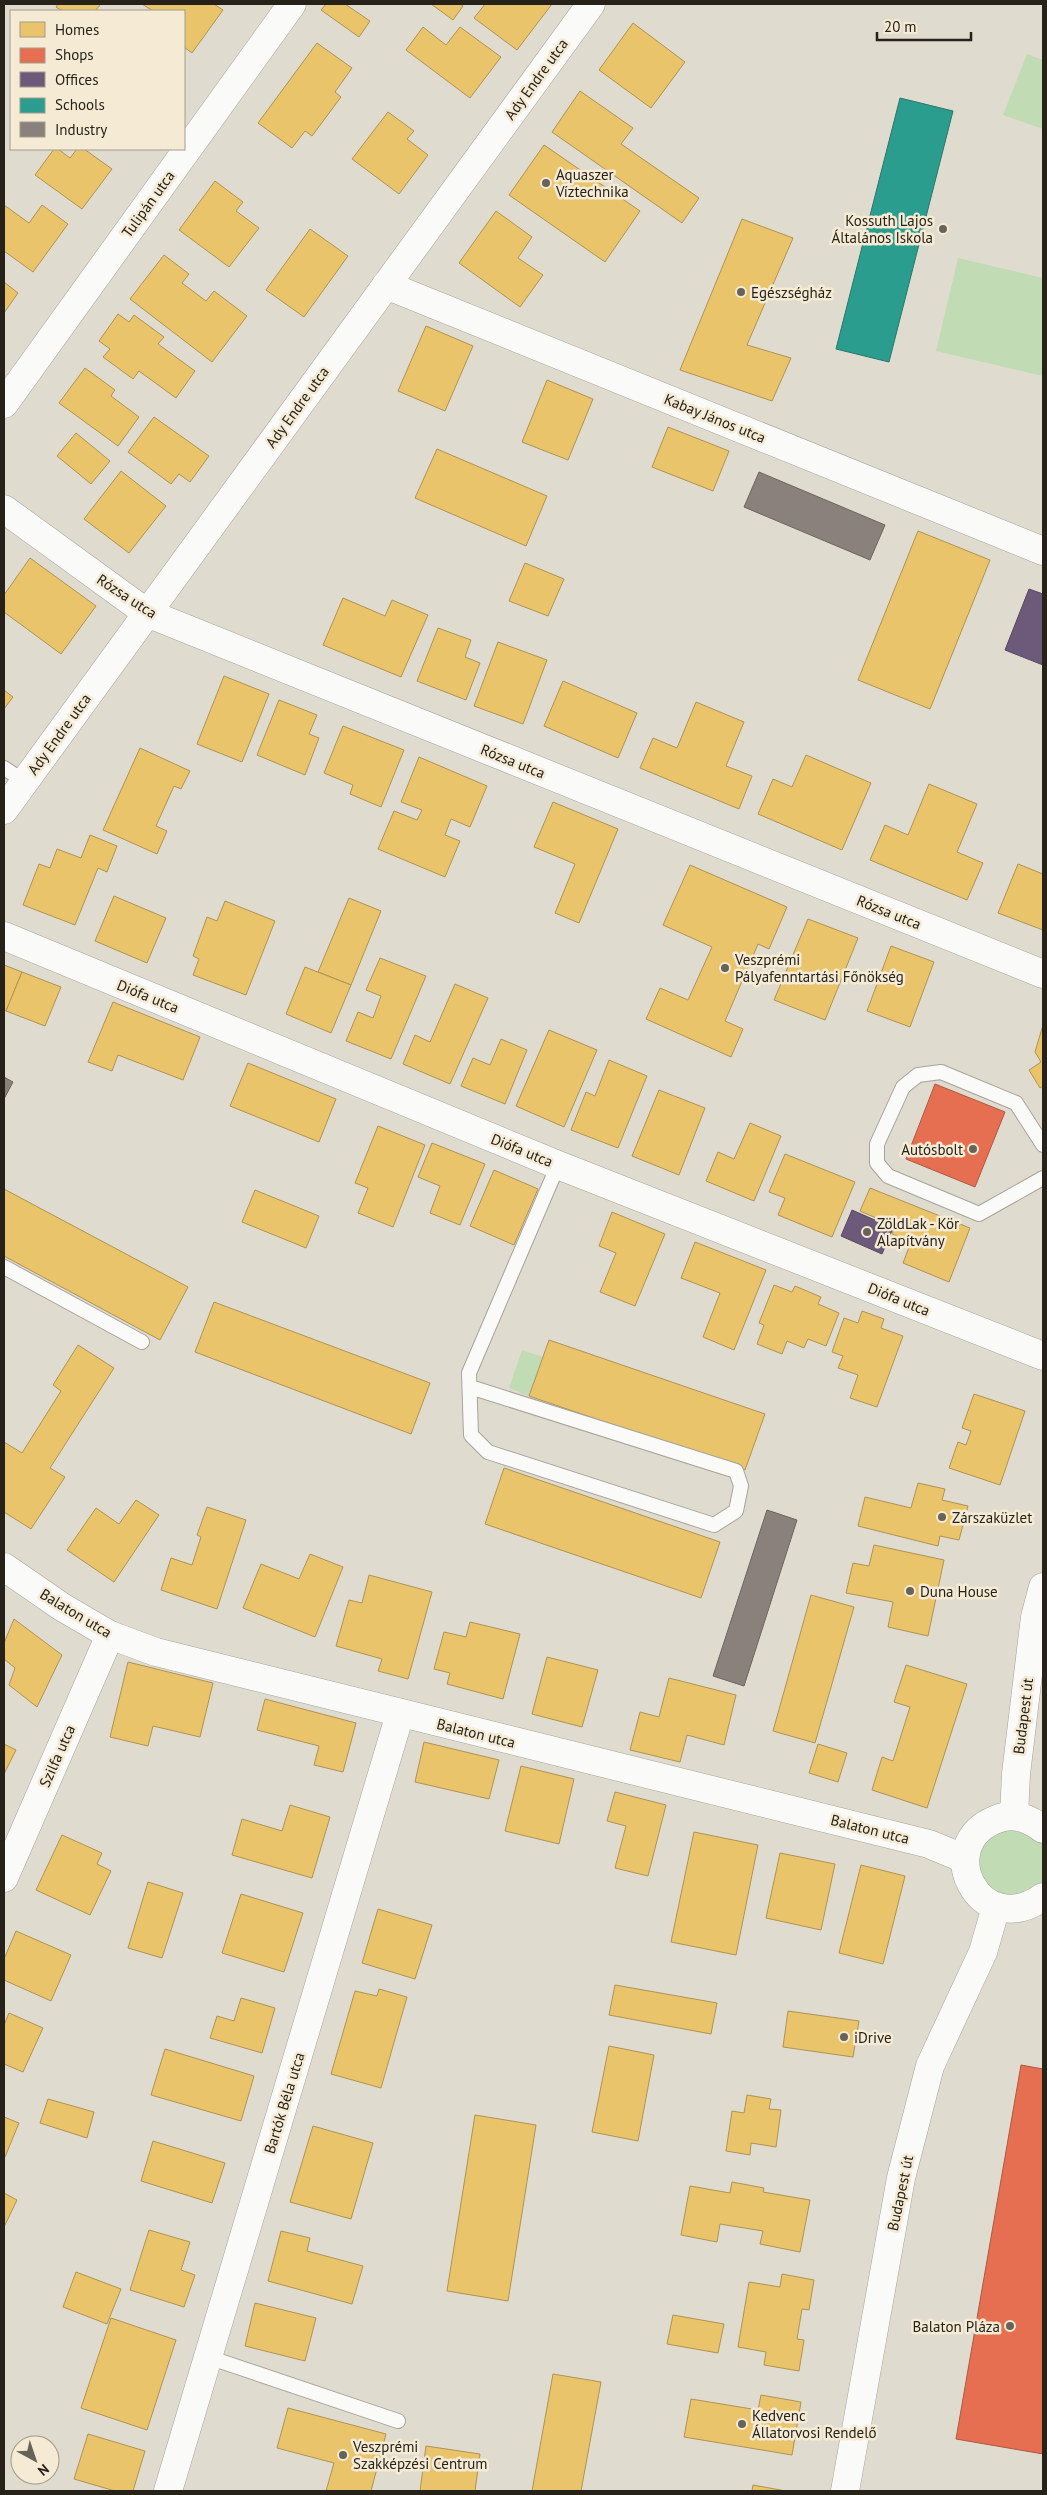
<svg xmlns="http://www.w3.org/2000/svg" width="1047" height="2495" viewBox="0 0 1047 2495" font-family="'PT Sans',sans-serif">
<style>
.green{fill:#c1dbb5}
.homes{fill:#e9c46a;stroke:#ae9352}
.shops{fill:#e76f51;stroke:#ad5840}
.offices{fill:#6d597a;stroke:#58485d}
.schools{fill:#2a9d8f;stroke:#29786c}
.industry{fill:#8a817c;stroke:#6c645f}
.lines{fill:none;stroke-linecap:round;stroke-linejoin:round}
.service-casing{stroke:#a7a39a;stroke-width:16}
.minor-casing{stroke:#a7a39a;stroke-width:29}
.secondary-casing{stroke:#a7a39a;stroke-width:29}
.service{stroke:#fafaf8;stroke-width:14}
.minor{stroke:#fafaf8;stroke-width:28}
.secondary{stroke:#fafaf8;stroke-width:28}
.poi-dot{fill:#676359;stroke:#f5ebd5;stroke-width:2}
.labels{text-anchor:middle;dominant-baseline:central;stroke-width:5;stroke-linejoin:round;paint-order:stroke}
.street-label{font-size:15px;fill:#26221a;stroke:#f5ebd5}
.poi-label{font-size:15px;fill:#26221a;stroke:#f5ebd5;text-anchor:start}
</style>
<rect width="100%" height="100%" fill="#e0dbcf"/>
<!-- green -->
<g class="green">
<path d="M1027 54 1043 60V129L1003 115Z"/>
<path d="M958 258 1043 278V376L936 351Z"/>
<path d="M522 1350 543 1357 529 1396 509 1388Z"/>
<path d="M987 1823 1043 1829V1897L996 1907 969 1845Z"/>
</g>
<!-- homes -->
<g class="homes">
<path d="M58 4H101L95 11H62L56 7Z"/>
<path d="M142 4H214L223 10 192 53 184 47V11H153Z"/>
<path d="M326 4H345L370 21 359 37 321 10Z"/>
<path d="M431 4H460L463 6 453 20Z"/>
<path d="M485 4H552L517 50 474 18Z"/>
<path d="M633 23 685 62 651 108 599 70Z"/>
<path d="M423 27 446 45 460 27 501 57 470 98 406 50Z"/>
<path d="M317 43 352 68 335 92 341 97 312 136 305 131 292 148 258 123Z"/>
<path d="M580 91 633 128 621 144 699 198 682 223 552 132Z"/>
<path d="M388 112 414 131 407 139 428 155 399 194 352 159Z"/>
<path d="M544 145 640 211 605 262 509 195Z"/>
<path d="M54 149H58L70 158 77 149H84L112 169 82 209 35 175Z"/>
<path d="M215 181 243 202 236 211 259 228 229 267 179 230Z"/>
<path d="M4 205 29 223 42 205 68 224 33 272 4 251Z"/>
<path d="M496 211 532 237 518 258 543 275 520 307 459 263Z"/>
<path d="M742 219 793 238 747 345 791 358 772 401 680 370Z"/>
<path d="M310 229 348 256 304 317 266 290Z"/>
<path d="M164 255 189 274 182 283 206 301 214 291 247 316 212 362 130 299Z"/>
<path d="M4 282 18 293 4 313Z"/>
<path d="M118 314 129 322 134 315 164 337 158 344 195 371 176 398 139 371 133 379 103 357 110 349 99 341Z"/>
<path d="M426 326 473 346 445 411 398 391Z"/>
<path d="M85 368 115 390 111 396 139 417 118 446 59 403Z"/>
<path d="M547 380 593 399 568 460 522 442Z"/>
<path d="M154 417 209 456 190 482 179 474 171 484 128 452Z"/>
<path d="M668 427 729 451 713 491 652 467Z"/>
<path d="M76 433 110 461 91 484 57 456Z"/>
<path d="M437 449 547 496 526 546 415 498Z"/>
<path d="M121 471 166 506 129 553 84 519Z"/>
<path d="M918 531 990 560 930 709 858 680Z"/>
<path d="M30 558 96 606 61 654 4 612V595Z"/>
<path d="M525 563 564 579 548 616 509 601Z"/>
<path d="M343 598 385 616 392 600 428 615 401 677 323 645Z"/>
<path d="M438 628 471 640 465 657 480 663 466 700 417 681Z"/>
<path d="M498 642 547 660 523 724 474 706Z"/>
<path d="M224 676 269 694 242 762 197 744Z"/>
<path d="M563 681 637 713 618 758 544 726Z"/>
<path d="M4 690 13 697 4 709Z"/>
<path d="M279 700 317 715 309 734 319 738 305 775 257 755Z"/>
<path d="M696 702 744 722 726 766 752 776 739 809 640 768 653 738 677 748Z"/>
<path d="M343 726 404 750 381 807 350 794 353 785 324 773Z"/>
<path d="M140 748 190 771 181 789 174 786 156 826 167 831 157 854 103 830Z"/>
<path d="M806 755 871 783 842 850 758 814 773 779 792 787Z"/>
<path d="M419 757 487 786 470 827 451 819 445 835 460 841 445 877 378 849 394 811 417 820 422 810 401 802Z"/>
<path d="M929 784 977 804 957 852 983 863 967 900 870 860 885 825 908 835Z"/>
<path d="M553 802 618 829 579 923 555 913 575 864 534 847Z"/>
<path d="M90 835 117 846 107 872 98 868 75 925 23 905 39 864 50 868 57 849 81 858Z"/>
<path d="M1018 864 1043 874V930L998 913Z"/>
<path d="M690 865 787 907 769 949 758 944 725 1021 743 1029 731 1057 646 1019 660 988 688 1000 712 947 663 925Z"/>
<path d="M114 896 166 918 147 963 95 941Z"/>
<path d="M349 898 381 911 351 985 318 972Z"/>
<path d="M225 901 275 921 246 995 193 975 199 959 193 956 207 917 217 921Z"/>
<path d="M808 919 858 938 825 1020 774 1000Z"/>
<path d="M891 946 934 962 910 1027 867 1011Z"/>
<path d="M380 958 426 976 391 1059 346 1041 358 1012 373 1018 381 996 366 990Z"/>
<path d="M4 965 22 972 6 1011 4 1010Z"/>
<path d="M305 967 351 985 331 1033 286 1014Z"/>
<path d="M22 972 61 987 45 1026 6 1011Z"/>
<path d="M455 984 488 998 450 1084 403 1064 415 1035 430 1042Z"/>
<path d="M113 1002 200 1037 183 1080 118 1055 112 1071 88 1062Z"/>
<path d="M1043 1025V1086L1040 1088 1029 1070 1041 1062 1035 1052Z"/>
<path d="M549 1030 597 1050 564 1127 516 1106Z"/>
<path d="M501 1039 527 1050 505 1104 461 1086 473 1058 490 1065Z"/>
<path d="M609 1060 647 1076 618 1148 571 1130 586 1092 595 1096Z"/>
<path d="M248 1063 336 1099 319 1142 230 1106Z"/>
<path d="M659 1090 705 1108 679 1175 632 1156Z"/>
<path d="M750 1123 781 1136 754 1201 706 1181 718 1152 734 1159Z"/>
<path d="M378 1126 425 1145 393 1227 358 1213 368 1188 355 1183Z"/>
<path d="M432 1143 485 1164 460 1225 430 1213 440 1186 418 1177Z"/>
<path d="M785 1154 855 1182 832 1237 778 1215 785 1198 769 1192Z"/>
<path d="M494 1170 538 1189 514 1245 470 1226Z"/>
<path d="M870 1188 970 1228 949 1282 903 1263 911 1242 892 1234 895 1226 860 1211Z"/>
<path d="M4 1189 188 1287 160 1340 4 1256Z"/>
<path d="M255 1190 319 1216 306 1248 242 1222Z"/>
<path d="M612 1212 665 1234 635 1306 600 1292 616 1253 599 1246Z"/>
<path d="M695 1242 766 1270 734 1350 703 1337 720 1293 681 1278Z"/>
<path d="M774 1285 792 1292 795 1286 821 1297 818 1304 839 1313 826 1346 808 1339 804 1348 787 1341 782 1354 757 1344 764 1325 759 1323Z"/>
<path d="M214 1302 430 1383 411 1434 195 1352Z"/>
<path d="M862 1311 884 1319 881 1328 903 1336 877 1407 850 1398 858 1375 838 1368 843 1356 832 1352 844 1318 858 1323Z"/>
<path d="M549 1340 765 1414 745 1470 529 1396Z"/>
<path d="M78 1345 114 1368 50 1468 65 1477 31 1529 4 1512V1442L22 1453 61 1391 53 1385Z"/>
<path d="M974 1394 1025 1411 1000 1485 949 1468 958 1442 966 1445 971 1431 962 1428Z"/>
<path d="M504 1468 720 1542 701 1598 485 1524Z"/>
<path d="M918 1483 945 1489 942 1500 968 1506 959 1540 940 1536 938 1546 858 1526 865 1497 911 1508Z"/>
<path d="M136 1500 159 1515 114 1582 67 1550 96 1508 119 1524Z"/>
<path d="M207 1507 246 1520 217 1609 161 1590 171 1558 192 1565 201 1537 197 1535Z"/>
<path d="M874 1545 944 1560 928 1636 888 1627 893 1602 846 1593 853 1563 869 1566Z"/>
<path d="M310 1554 343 1567 315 1637 243 1608 261 1564 299 1579Z"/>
<path d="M369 1575 432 1592 408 1679 378 1671 382 1659 336 1646 349 1600 362 1603Z"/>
<path d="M811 1595 854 1607 815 1743 773 1731Z"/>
<path d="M14 1619 62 1655 37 1707 9 1685 15 1668 4 1659V1643Z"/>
<path d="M470 1622 520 1634 503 1699 447 1684 450 1673 434 1669 444 1632 466 1637Z"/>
<path d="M547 1657 598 1670 582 1727 532 1714Z"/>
<path d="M128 1662 213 1683 200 1737 153 1726 148 1746 110 1737Z"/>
<path d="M906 1665 967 1684 927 1808 872 1790 882 1757 893 1761 910 1707 894 1702Z"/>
<path d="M669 1678 736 1695 724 1745 687 1735 680 1762 630 1750 640 1712 659 1717Z"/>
<path d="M265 1699 356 1723 343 1772 314 1765 319 1746 257 1730Z"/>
<path d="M424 1742 499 1760 489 1799 415 1782Z"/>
<path d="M4 1744 16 1750 4 1774Z"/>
<path d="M818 1744 847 1753 838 1782 809 1773Z"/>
<path d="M521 1766 574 1779 559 1844 505 1831Z"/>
<path d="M615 1792 666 1805 648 1876 615 1868 626 1826 607 1821Z"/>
<path d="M290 1805 330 1817 312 1878 232 1855 242 1819 282 1831Z"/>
<path d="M694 1832 758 1845 736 1955 671 1942Z"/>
<path d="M62 1835 102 1853 97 1864 111 1871 90 1915 36 1890Z"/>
<path d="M780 1853 835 1864 821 1930 766 1918Z"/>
<path d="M861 1865 905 1876 883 1964 839 1953Z"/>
<path d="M148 1882 183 1893 162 1958 128 1948Z"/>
<path d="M241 1894 303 1913 284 1972 222 1953Z"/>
<path d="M378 1909 432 1925 415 1979 362 1963Z"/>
<path d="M16 1931 71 1955 51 2001 4 1980V1959Z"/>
<path d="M615 1985 717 2003 711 2034 609 2015Z"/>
<path d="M379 1989 407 1997 381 2088 331 2074 355 1991 377 1996Z"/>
<path d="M241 1998 275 2008 262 2053 210 2038 217 2016 234 2021Z"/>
<path d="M788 2011 859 2021 853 2057 783 2047Z"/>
<path d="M9 2013 43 2028 23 2072 4 2064V2025Z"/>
<path d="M609 2046 654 2055 638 2141 592 2132Z"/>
<path d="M165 2049 254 2076 241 2121 151 2095Z"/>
<path d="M747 2095 771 2099 769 2109 781 2110 776 2147 751 2143 750 2155 726 2151 732 2111 744 2113Z"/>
<path d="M48 2099 94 2112 87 2138 40 2123Z"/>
<path d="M475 2115 536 2125 508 2301 447 2291Z"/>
<path d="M4 2117 19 2123 5 2157 4 2156Z"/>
<path d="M313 2126 373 2143 351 2219 290 2202Z"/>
<path d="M153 2141 225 2163 212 2203 141 2181Z"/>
<path d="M732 2182 764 2188 763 2192 810 2200 800 2252 760 2244 763 2231 720 2224 717 2242 681 2235 690 2186 730 2193Z"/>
<path d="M4 2193 17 2200 4 2227Z"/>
<path d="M149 2230 190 2242 181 2270 195 2275 184 2307 130 2290Z"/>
<path d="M281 2231 310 2238 307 2251 363 2266 352 2304 268 2281Z"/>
<path d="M76 2272 121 2289 107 2324 63 2307Z"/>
<path d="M782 2274 814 2280 809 2310 802 2309 797 2339 804 2340 799 2371 764 2365 766 2352 738 2347 749 2282 780 2287Z"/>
<path d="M255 2303 316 2318 305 2361 245 2346Z"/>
<path d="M673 2315 724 2324 718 2353 667 2344Z"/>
<path d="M111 2318 176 2340 147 2430 81 2408Z"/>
<path d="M553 2374 601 2382 581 2491H532Z"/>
<path d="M761 2395 801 2402 792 2455 684 2437 691 2399 758 2410Z"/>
<path d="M288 2408 386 2434 371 2491H326L334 2463 277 2448Z"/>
<path d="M88 2434 145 2451 133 2491H115L74 2479Z"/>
<path d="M426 2446 480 2454 475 2491H420Z"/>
<path d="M753 2485 786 2491H752Z"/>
</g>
<!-- shops -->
<g class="shops">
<path d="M935 1084 1005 1112 975 1187 906 1159Z"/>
<path d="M1021 2065 1043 2069V2454L956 2439Z"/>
</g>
<!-- offices -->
<g class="offices">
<path d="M1029 589 1043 594V665L1005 650Z"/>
<path d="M852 1210 893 1228 882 1254 841 1236Z"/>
</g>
<!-- schools -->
<path class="schools" d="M900 98 953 111 889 362 836 349Z"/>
<!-- industry -->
<g class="industry">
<path d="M759 472 885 525 870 560 744 507Z"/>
<path d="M4 1077 13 1082 4 1099Z"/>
<path d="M767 1510 797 1520 744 1686 713 1676Z"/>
</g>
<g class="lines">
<defs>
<g id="service">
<path d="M4 768 24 781"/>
<path d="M1043 1145 1016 1103 941 1072 918 1075 903 1087 877 1144V1163L888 1176 979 1214 1043 1178"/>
<path d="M4 1267 142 1342"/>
<path d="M470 1387 736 1471 741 1486 736 1511 714 1525 488 1452 471 1435 469 1373 558 1165"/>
<path d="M208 2357 398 2421"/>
</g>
<g id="minor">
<path d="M386 285 1043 551"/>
<path d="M4 404 292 4"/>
<path d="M4 509 147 613 1043 974"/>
<path d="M4 810 591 4"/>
<path d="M4 936 558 1165 1043 1356"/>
<path d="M4 1567 62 1607 110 1635 156 1652 929 1844 965 1859"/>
<path d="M4 1878 110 1635"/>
<path d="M168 2491 400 1714"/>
</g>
<g id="secondary">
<path d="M1014 1816 1016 1774 1035 1617 1043 1587"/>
<path d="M1043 1829C1030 1819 1014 1812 997 1819 931 1844 979 1942 1043 1897"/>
<path d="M845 2491 901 2178 930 2066 983 1952 996 1907"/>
</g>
</defs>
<!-- service casing -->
<use href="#service" class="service-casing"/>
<!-- minor casing -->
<use href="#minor" class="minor-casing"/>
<!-- secondary casing -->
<use href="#secondary" class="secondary-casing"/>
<!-- service -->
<use href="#service" class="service"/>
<!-- minor -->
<use href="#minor" class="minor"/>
<!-- secondary -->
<use href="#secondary" class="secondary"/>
</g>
<!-- markers -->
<g class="poi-dot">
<circle cx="546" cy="183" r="5"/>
<circle cx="943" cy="229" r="5"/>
<circle cx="741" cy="292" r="5"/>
<circle cx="725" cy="968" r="5"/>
<circle cx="973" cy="1149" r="5"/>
<circle cx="867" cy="1232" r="5"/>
<circle cx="942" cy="1517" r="5"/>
<circle cx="910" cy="1591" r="5"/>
<circle cx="844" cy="2037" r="5"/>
<circle cx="1010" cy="2326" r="5"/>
<circle cx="742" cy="2424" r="5"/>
<circle cx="343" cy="2455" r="5"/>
</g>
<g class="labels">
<!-- street labels -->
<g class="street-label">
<text transform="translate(536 79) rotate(-54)">Ady Endre utca</text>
<text transform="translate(148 204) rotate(-54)">Tulipán utca</text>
<text transform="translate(297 407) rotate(-54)">Ady Endre utca</text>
<text transform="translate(715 418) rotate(22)">Kabay János utca</text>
<text transform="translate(127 596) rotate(33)">Rózsa utca</text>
<text transform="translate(59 734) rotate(-54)">Ady Endre utca</text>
<text transform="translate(513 761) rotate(22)">Rózsa utca</text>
<text transform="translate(889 912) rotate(22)">Rózsa utca</text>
<text transform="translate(148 996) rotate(22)">Diófa utca</text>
<text transform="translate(522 1150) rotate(22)">Diófa utca</text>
<text transform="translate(899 1299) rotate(22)">Diófa utca</text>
<text transform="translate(76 1613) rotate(31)">Balaton utca</text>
<text transform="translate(1023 1716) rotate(-83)">Budapest út</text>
<text transform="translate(476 1733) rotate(14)">Balaton utca</text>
<text transform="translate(57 1756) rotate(-66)">Szilfa utca</text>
<text transform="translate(870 1829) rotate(14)">Balaton utca</text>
<text transform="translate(284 2103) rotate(-73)">Bartók Béla utca</text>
<text transform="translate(900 2193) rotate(-78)">Budapest út</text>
</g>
<!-- poi labels -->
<g class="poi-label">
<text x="556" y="174">Aquaszer<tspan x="556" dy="17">Víztechnika</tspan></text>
<text x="933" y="220" text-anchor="end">Kossuth Lajos<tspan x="933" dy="17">Általános Iskola</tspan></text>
<text x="751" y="292">Egészségház</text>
<text x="735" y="959">Veszprémi<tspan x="735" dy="17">Pályafenntartási Főnökség</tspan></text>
<text x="963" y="1149" text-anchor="end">Autósbolt</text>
<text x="877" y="1223">ZöldLak - Kör<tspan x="877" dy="17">Alapítvány</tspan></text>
<text x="952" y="1517">Zárszaküzlet</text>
<text x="920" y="1591">Duna House</text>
<text x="854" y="2037">iDrive</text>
<text x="1000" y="2326" text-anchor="end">Balaton Pláza</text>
<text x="752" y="2415">Kedvenc<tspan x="752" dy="17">Állatorvosi Rendelő</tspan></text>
<text x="353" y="2446">Veszprémi<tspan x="353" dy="17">Szakképzési Centrum</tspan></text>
</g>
</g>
<!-- border -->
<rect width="1047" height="2495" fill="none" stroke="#26221a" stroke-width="10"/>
<!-- legend -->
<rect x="10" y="10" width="175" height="140" fill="#f5ebd5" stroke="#a29b8a"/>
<rect x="20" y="22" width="25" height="15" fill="#e9c46a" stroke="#a29b8a"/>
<text x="55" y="35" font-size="15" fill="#26221a">Homes</text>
<rect x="20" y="48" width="25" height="15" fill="#e76f51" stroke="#a29b8a"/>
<text x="55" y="60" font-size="15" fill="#26221a">Shops</text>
<rect x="20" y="72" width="25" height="15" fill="#6d597a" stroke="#a29b8a"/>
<text x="55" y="85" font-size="15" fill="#26221a">Offices</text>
<rect x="20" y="98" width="25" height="15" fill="#2a9d8f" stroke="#a29b8a"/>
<text x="55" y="110" font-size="15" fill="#26221a">Schools</text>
<rect x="20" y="122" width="25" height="15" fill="#8a817c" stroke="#a29b8a"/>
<text x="55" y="135" font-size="15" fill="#26221a">Industry</text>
<!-- north arrow -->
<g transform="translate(35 2460) rotate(140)"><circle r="24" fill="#f5ebd5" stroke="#a29b8a"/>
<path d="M0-4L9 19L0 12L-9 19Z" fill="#676359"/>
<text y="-8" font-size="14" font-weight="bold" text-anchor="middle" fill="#26221a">N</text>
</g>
<!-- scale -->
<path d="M877 32v8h94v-8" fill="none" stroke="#26221a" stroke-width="2.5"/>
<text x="884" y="32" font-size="15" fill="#26221a" stroke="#f5ebd5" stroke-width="4" paint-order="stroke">20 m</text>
</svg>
